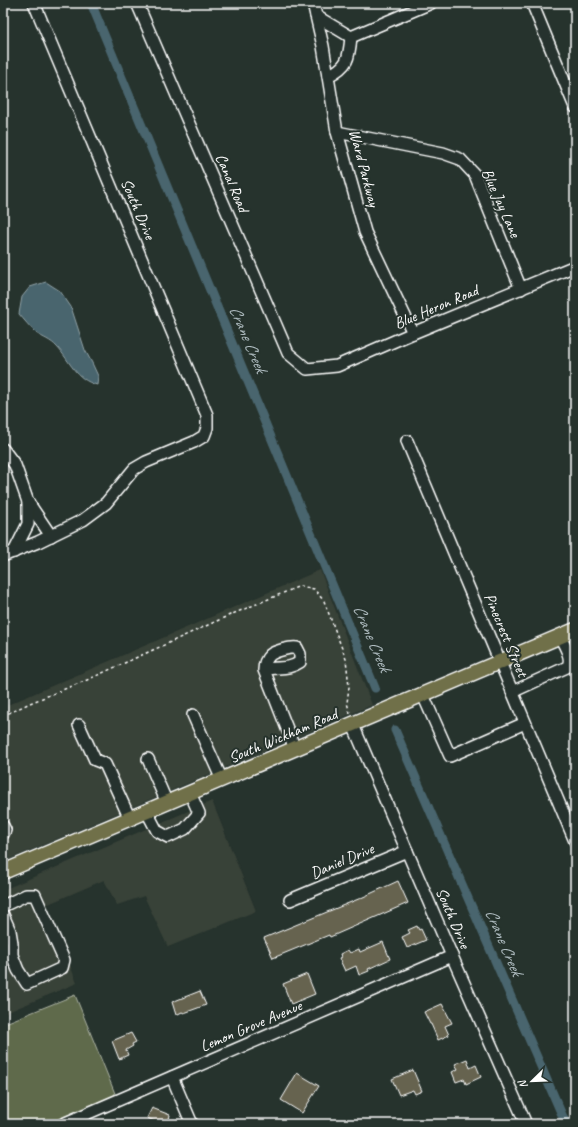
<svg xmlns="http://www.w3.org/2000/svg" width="578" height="1127" viewBox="0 0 578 1127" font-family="Caveat,sans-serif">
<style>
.built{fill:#394238}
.green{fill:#5e6a4b;stroke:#aeb4a5}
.water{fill:#49656e;stroke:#92a3a8}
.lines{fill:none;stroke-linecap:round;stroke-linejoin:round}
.canal{stroke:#49656e;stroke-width:9}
.building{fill:#666450;stroke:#fff}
.minor-casing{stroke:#fff;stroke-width:14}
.major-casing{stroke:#fff;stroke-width:17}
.path{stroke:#fff;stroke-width:1.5;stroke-dasharray:3 3;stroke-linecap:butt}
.minor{stroke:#26332d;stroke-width:11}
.major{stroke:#70704a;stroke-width:14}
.labels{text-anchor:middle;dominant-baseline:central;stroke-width:4;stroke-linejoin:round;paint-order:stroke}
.street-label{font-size:16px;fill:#fff;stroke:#26332d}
.water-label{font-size:17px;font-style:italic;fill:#adbabe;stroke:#26332d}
</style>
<rect width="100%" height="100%" fill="#26332d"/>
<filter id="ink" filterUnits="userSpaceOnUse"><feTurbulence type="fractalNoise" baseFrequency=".025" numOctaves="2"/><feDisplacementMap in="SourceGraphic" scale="8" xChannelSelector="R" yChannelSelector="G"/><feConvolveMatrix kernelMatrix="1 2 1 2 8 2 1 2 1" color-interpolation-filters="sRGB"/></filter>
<g filter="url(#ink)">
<!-- built -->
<g class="built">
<path d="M320 570 372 705 3 862V707Z"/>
<path d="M212 801 256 911 168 947 144 896 117 905 104 880 46 905 77 983 3 1014V890Z"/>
</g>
<!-- green -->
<path class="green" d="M75 995 116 1096 52 1124H8L3 1113V1024Z"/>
<!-- water -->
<path class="water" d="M46 282 60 291 71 307 85 350 92 363 98 376 97 385C75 379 71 362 57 347 51 340 43 338 36 333 30 327 24 320 19 314L22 297 30 287Z"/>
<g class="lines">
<!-- canal -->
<g class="canal">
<path d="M91 3 375 688"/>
<path d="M395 730 566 1124"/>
</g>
</g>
<!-- building -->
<g class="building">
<path d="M398 881 408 903 330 937 329 935 273 958 264 938 361 898Z"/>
<path d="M417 926 419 930 421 929 426 940 407 948 402 937 410 933 408 930Z"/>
<path d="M383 942 390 959 368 969 369 971 359 975 356 966 345 971 339 958 341 957 340 954 348 950 350 953 359 949 360 952Z"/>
<path d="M307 974 315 994 291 1004 283 984Z"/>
<path d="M200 991 206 1005 184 1013 182 1012 176 1015 172 1002Z"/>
<path d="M442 1004 452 1023 445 1026 449 1035 438 1040 431 1024H430L424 1012Z"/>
<path d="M131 1033 136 1042 132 1044 133 1046 126 1050 128 1055 119 1059 112 1041Z"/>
<path d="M467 1059 470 1068 476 1065 481 1077 466 1084 464 1079 456 1082 452 1072 458 1069 455 1064Z"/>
<path d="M413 1070 422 1091 415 1094 413 1090 399 1095 392 1079Z"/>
<path d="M297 1073 319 1086 302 1113 281 1100Z"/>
<path d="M152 1108 170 1115 169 1119 181 1124H162L147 1118Z"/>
</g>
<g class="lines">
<defs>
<g id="minor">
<path d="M137 3 288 353 307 369 337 366 413 333 575 266"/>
<path d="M313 3 323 46 337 132 365 232 413 333"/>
<path d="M532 3 575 107"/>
<path d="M316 16 351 37 431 3"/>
<path d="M328 76C348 66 349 59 351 37"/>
<path d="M337 132 443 153 460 159 475 175 521 289"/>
<path d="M407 441 575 841"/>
<path d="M3 449 15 465 28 502 51 536"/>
<path d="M14 552 28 524V502"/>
<path d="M3 556 38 542 83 520 106 503 134 469 146 462 194 442 204 436 207 428V415L34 3"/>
<path d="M264 670C277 666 287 671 300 662V654L297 648C290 647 275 651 270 655 266 659 264 665 264 670L295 749"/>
<path d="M512 692 567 667C574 659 564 645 560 637"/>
<path d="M423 695 450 756 525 723"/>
<path d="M193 715 222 780"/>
<path d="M79 725 95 760 105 764 130 819"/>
<path d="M353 725 452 956 526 1124"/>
<path d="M148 759 167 803"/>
<path d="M147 812 157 831 168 837 185 829 199 813 190 793"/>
<path d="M3 826 5 830 3 834"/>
<path d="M290 900 407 851"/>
<path d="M3 906 26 895H35L64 960 62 968 27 984 18 970 12 955V943L10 931 3 915"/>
<path d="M172 1077 192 1124"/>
<path d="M63 1124 452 956"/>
</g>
<path id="major" d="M3 872 575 630"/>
</defs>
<!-- minor casing -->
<use href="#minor" class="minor-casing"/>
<!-- major casing -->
<use href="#major" class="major-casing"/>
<!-- path -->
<path class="path" d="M3 716 30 703 87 680 230 615 300 586 314 589 324 601 346 659 349 687 347 703 350 713"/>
<!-- minor -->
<use href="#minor" class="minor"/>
<!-- major -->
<use href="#major" class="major"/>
</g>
</g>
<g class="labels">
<!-- street labels -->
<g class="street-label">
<text transform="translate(364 168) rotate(75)">Ward Parkway</text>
<text transform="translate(232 183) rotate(67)">Canal Road</text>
<text transform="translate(501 203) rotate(66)">Blue Jay Lane</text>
<text transform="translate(138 209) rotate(67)">South Drive</text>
<text transform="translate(436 307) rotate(-23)">Blue Heron Road</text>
<text transform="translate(506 635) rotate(67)">Pinecrest Street</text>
<text transform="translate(283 736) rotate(-23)">South Wickham Road</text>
<text transform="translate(342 861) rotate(-23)">Daniel Drive</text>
<text transform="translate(453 918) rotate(67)">South Drive</text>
<text transform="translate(251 1026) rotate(-23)">Lemon Grove Avenue</text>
</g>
<!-- water labels -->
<g class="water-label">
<text transform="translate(248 339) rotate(67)">Crane Creek</text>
<text transform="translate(372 638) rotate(67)">Crane Creek</text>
<text transform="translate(504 942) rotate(67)">Crane Creek</text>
</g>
</g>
<!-- margin -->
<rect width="578" height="1127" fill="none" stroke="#26332d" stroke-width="16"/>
<rect x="8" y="8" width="562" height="1111" fill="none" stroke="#fff" stroke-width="1.5" filter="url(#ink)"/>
<!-- north arrow -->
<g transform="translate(532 1081) rotate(247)" stroke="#26332d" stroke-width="3" paint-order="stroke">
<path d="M0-3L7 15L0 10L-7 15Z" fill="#ffffff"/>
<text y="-6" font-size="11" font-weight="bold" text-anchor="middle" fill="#ffffff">N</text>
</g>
</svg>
